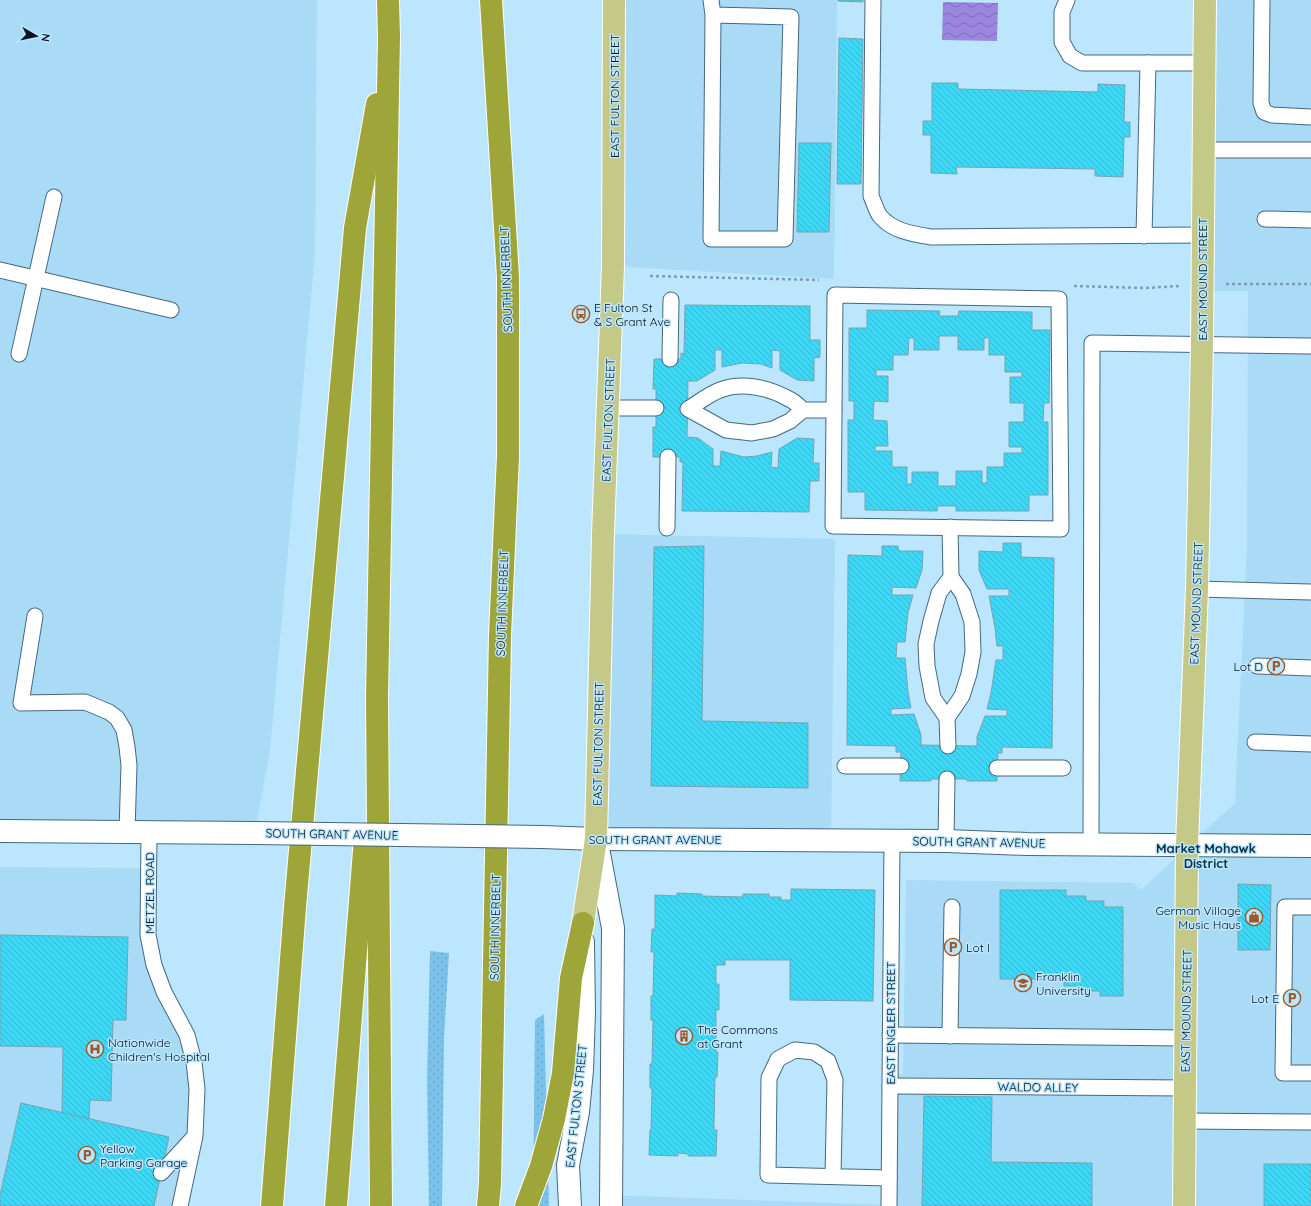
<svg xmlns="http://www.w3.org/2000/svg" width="1311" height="1206" viewBox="0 0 1311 1206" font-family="Quicksand,sans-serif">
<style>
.built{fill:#a9daf6}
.green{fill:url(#green-dots)}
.water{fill:url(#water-waves)}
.building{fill:url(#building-back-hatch);stroke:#74a5b0;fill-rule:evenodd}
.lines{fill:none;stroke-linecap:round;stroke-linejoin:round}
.service-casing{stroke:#43697d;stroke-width:17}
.tertiary-casing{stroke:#43697d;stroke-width:24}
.primary-casing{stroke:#fff;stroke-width:24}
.motorway-casing{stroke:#fff;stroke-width:24}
.path{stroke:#7d9eb1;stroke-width:2.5;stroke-dasharray:3 3;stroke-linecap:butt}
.service{stroke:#fff;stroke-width:15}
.tertiary{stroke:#fff;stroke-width:22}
.primary{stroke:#c5c988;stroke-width:22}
.motorway{stroke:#9ea539;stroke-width:22}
.tertiary-bridge-casing{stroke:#43697d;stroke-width:24;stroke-linecap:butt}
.tertiary-bridge{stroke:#fff;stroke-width:22}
.labels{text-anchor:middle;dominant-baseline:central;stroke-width:3;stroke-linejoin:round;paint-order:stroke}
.street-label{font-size:12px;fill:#06151d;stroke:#bce6fe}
.poi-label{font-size:12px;fill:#06151d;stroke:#bce6fe;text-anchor:start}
.neighbourhood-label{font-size:13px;font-weight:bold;fill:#0c3346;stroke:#bce6fe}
</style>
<defs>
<pattern id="green-dots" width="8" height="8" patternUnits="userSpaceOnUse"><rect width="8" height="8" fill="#7ac2e9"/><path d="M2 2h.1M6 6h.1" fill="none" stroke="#68a6c7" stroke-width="1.8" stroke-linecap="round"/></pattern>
<pattern id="water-waves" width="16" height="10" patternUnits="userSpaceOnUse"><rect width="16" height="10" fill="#9b86df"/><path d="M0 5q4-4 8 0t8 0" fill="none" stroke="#7c6cb4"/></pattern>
<pattern id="building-back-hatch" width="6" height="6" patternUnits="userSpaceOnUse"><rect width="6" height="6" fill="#3cd8f5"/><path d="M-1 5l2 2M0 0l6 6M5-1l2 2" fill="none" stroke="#33b8d2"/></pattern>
</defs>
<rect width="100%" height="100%" fill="#bce6fe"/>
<!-- built -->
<g class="built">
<path d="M0 0H317L315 253 270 750 255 833 0 827Z"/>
<path d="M613 0H837L834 279 613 266Z"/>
<path d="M1198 0H1311V1206H611V1195L890 1205V1074H903L906 880 1133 883 1141 890 1235 803 1247 544 1248 291H1192Z"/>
<path d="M603 534 835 539 831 837 596 839Z"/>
<path d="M0 867 149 868 148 935 164 992 197 1089 179 1206H0Z"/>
</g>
<!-- green -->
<g class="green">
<path d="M430 951 449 953 444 1039 442 1206H429L427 1080Z"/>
<path d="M544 1014 549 1206H533L535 1020Z"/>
</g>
<!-- water -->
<path class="water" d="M943 2 998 3 997 41 942 40Z"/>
<!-- building -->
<g class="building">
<path d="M838 0H863V2L838 1Z"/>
<path d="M839 38 863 39 861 184H837Z"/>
<path d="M932 83H958V89L1098 92V84L1125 85 1124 122H1130V137H1124L1123 177 1095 176V169L956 167 957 174 931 173V135H923V121H932Z"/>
<path d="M799 143H831L829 232H797Z"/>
<path d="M685 305 810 306V340H820V357L814 358V381L797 380 780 370V351L772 350V368L761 364 742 363 722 367V350H715V370L697 381H688L687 437 698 438 713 449V466H720L721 451 744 457 757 456 772 452 771 467 778 468 779 449 797 438 814 439 813 463H819V481H810L809 512 682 511 683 462H680V457H653V427H656V389H653L654 359H681V353L684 354Z"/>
<path d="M867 310 940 311 939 316H958L959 311 1032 312V330H1050L1049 403H1044L1043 422H1048V495H1029V511H956V506H938L937 511 865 510V492H848V420H854V401H849V328H867ZM939 336H958V350H984V338H989V355H1005V372H1022V377H1010V403H1024V422H1009V447H1022V453H1004V467H987V483H982V471H956V486H938V472H912V484H907V467H892V451H875V446H888L887 421 873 420 874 401 888 402V376H876V370H893V355H908L909 338H914V350H939Z"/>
<path d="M1003 543H1021V557L1054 558 1052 748 1002 747V753H998L997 781H967V779H931V781H900L901 752H896V746L847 745 848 555 882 556V546H898L899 551H923L922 570 916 588 892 587V595H913L908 613 905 642H897L896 658H905L908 692 911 708 891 709V715L914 714 921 735V745L977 746V737L985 716H1007V710L987 709 991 693 996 660H1003V646H997L995 628 989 596H1009V589H987L979 570V551L1003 552Z"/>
<path d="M704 546 702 721 808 723V788L651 786 654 547Z"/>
<path d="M1238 884 1271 885 1270 950H1238Z"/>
<path d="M791 889 875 890 873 1001 790 1000V960H725V965H716V984H719V1010H716V1052H718L717 1077H715L714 1124V1130H717L716 1156H688V1154L678 1153V1156L649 1155 650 1130H651L652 1088H650V1064H652L653 1020H651V996H653L654 952H651L652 929H655V895L677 896V893L702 894V896L743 897V894H769V897H781V900H791Z"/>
<path d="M1000 890H1066V896H1086V901H1104V907H1123V996H1100V991H1083V986H1064V979H1000Z"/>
<path d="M0 935 128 937 126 1020H113L111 1101 90 1100 89 1119 62 1113 63 1047 0 1046Z"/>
<path d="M924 1096 992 1097 991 1162 1092 1163V1206H922Z"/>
<path d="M21 1103 169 1137 154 1206H0V1195Z"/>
<rect x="1264" y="1164" width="47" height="42"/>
</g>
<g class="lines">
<defs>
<g id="service">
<path d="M711 0 713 15 711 239H785L791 17 713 15"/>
<path d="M873 0 871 196C874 202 876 211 880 216 892 231 913 234 931 237L1202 235"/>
<path d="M1067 0 1062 12V42L1070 56 1082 63H1204"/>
<path d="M1262 0 1261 103 1264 112 1272 115 1311 117"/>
<path d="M1203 150H1311"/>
<path d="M1265 219 1311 220"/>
<path d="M1144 236 1148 63"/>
<path d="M0 270 171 310"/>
<path d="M835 295 1059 299 1061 529 833 526Z"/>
<path d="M19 354 54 197"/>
<path d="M670 359 671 300"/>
<path d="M608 408H656"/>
<path d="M803 410C799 406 794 401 789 399 768 387 742 382 720 390 709 394 698 403 688 409L726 430 752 433 773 429 790 421 803 410H834"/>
<path d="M950 527 951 577 963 594 972 622 973 652 969 674 962 696 947 718 933 698 927 666 926 644 931 621 939 593 951 577"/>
<path d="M667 528 668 457"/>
<path d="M1197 589 1311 592"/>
<path d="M35 616 21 703 85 702 109 712 117 718 124 730 127 747 129 765 127 832"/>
<path d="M1257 666 1311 668"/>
<path d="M947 718 948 746"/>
<path d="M1255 742 1311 744"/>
<path d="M845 766H901"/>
<path d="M997 768H1063"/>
<path d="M149 833 148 935 154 965 164 992 187 1035 194 1062 197 1089 195 1136 180 1206"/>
<path d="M946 841 947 779"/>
<path d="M1091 843 1092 343 1311 346"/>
<path d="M1311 907H1285L1283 1073H1311"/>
<path d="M890 1035 1186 1038"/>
<path d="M950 1036 952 907"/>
<path d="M890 1086 1186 1088"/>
<path d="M1185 1121 1311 1122"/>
<path d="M161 1173 194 1137"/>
<path d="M833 1176 835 1080 828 1061 814 1052 795 1050 778 1059 769 1078 768 1175 889 1178"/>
<path d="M889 1206 892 841"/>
</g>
<g id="tertiary">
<path d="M0 831 255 833"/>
<path d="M542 837 596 839 946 841 1027 844 1311 846"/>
<path d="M597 843 613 928 611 1206"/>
<path d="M570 1206 568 1165 578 1112 582 1070 584 1012 583 942"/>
</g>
<g id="primary">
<path d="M583 923 596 839 603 534 613 266 614 0"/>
<path d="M1184 1206 1187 844 1197 589 1202 344 1205 0"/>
</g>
<g id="motorway">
<path d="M272 1206 295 907 355 228 377 104"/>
<path d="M336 1206 365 838"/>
<path d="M381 1206 377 698 389 36 388 0"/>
<path d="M488 1206 490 1184 500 635 508 456V277L491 0"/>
<path d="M526 1206 541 1166 554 1119 563 1073 571 978 583 923"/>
</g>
</defs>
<!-- service casing -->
<use href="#service" class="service-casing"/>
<!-- tertiary casing -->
<use href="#tertiary" class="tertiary-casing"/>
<!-- primary casing -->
<use href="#primary" class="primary-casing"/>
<!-- motorway casing -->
<use href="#motorway" class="motorway-casing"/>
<!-- path -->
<g class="path">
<path d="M650 276 819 280"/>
<path d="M1226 284H1311"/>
<path d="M1074 286 1146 288 1179 286"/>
</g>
<!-- service -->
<use href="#service" class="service"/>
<!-- tertiary -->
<use href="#tertiary" class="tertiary"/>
<!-- primary -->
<use href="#primary" class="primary"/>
<!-- motorway -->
<use href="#motorway" class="motorway"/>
<defs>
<path id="tertiary-bridge" d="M255 833 542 837"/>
</defs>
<!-- tertiary-bridge casing -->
<use href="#tertiary-bridge" class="tertiary-bridge-casing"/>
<!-- tertiary-bridge -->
<use href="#tertiary-bridge" class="tertiary-bridge"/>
</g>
<!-- icons -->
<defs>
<symbol id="bus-ring" viewBox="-11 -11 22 22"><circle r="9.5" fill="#bce6fe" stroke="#9c5929" stroke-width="1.5"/><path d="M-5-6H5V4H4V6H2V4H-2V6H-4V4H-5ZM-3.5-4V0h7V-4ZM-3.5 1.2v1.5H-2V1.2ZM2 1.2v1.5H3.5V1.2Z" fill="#9c5929"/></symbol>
<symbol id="parking-ring" viewBox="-11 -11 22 22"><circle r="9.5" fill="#bce6fe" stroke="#9c5929" stroke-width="1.5"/><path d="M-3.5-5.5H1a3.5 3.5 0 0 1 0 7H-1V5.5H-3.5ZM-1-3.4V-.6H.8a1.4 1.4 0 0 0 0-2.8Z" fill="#9c5929"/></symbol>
<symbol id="shop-ring" viewBox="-11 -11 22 22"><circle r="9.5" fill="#bce6fe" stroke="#9c5929" stroke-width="1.5"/><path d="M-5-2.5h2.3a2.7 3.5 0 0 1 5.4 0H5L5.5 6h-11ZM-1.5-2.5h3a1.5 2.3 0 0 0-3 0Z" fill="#9c5929"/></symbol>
<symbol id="university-ring" viewBox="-11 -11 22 22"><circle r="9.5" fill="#bce6fe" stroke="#9c5929" stroke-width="1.5"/><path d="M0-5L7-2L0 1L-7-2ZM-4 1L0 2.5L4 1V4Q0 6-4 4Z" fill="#9c5929"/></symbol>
<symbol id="building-ring" viewBox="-11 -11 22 22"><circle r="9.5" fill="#bce6fe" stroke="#9c5929" stroke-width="1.5"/><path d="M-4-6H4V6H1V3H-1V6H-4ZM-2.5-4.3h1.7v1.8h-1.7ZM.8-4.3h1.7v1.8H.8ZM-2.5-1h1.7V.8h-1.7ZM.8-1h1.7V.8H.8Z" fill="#9c5929"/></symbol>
<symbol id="hospital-ring" viewBox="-11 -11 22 22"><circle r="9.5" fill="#bce6fe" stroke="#9c5929" stroke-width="1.5"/><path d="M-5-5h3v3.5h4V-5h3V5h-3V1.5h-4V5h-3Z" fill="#9c5929"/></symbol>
</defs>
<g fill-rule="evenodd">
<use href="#bus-ring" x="571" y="304" width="20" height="20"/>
<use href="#parking-ring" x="1266" y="656" width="20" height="20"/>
<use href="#shop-ring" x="1244" y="907" width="20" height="20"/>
<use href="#parking-ring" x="943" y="937" width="20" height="20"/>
<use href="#university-ring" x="1013" y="973" width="20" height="20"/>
<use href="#parking-ring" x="1282" y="988" width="20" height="20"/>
<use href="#building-ring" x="674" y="1026" width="20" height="20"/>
<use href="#hospital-ring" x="85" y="1039" width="20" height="20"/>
<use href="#parking-ring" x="77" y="1145" width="20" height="20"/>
</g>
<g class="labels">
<!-- street labels -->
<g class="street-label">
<text transform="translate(614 96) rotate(-90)">EAST FULTON STREET</text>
<text transform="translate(506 279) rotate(-92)">SOUTH INNERBELT</text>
<text transform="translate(1202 279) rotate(-90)">EAST MOUND STREET</text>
<text transform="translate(608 420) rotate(-88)">EAST FULTON STREET</text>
<text transform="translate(502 603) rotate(-88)">SOUTH INNERBELT</text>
<text transform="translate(1196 603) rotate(-88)">EAST MOUND STREET</text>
<text transform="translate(598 744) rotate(-89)">EAST FULTON STREET</text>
<text transform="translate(332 834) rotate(1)">SOUTH GRANT AVENUE</text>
<text x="655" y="839">SOUTH GRANT AVENUE</text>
<text transform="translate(979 842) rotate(1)">SOUTH GRANT AVENUE</text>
<text transform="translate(149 893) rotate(-90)">METZEL ROAD</text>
<text transform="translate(495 927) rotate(-89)">SOUTH INNERBELT</text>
<text transform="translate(1186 1011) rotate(-89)">EAST MOUND STREET</text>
<text transform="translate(890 1023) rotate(-90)">EAST ENGLER STREET</text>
<text transform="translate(1038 1087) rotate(1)">WALDO ALLEY</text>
<text transform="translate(576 1106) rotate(-84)">EAST FULTON STREET</text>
</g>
<!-- poi labels -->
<g class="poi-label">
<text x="594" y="307">E Fulton St<tspan x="594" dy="14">&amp; S Grant Ave</tspan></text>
<text x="1263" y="666" text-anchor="end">Lot D</text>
<text x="1241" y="910" text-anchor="end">German Village<tspan x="1241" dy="14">Music Haus</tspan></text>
<text x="966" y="947">Lot I</text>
<text x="1036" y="976">Franklin<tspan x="1036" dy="14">University</tspan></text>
<text x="1279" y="998" text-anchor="end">Lot E</text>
<text x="697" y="1029">The Commons<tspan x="697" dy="14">at Grant</tspan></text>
<text x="108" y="1042">Nationwide<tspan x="108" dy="14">Children's Hospital</tspan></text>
<text x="100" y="1148">Yellow<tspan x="100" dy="14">Parking Garage</tspan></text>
</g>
<!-- neighbourhood labels -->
<g class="neighbourhood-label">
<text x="1206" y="848">Market Mohawk<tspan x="1206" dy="15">District</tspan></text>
</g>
</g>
<!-- north arrow -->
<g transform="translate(36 36) rotate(99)" stroke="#bce6fe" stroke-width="3" paint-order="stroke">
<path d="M0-3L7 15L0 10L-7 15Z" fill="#06151d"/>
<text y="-6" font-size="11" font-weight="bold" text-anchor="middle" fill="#06151d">N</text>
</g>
</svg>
